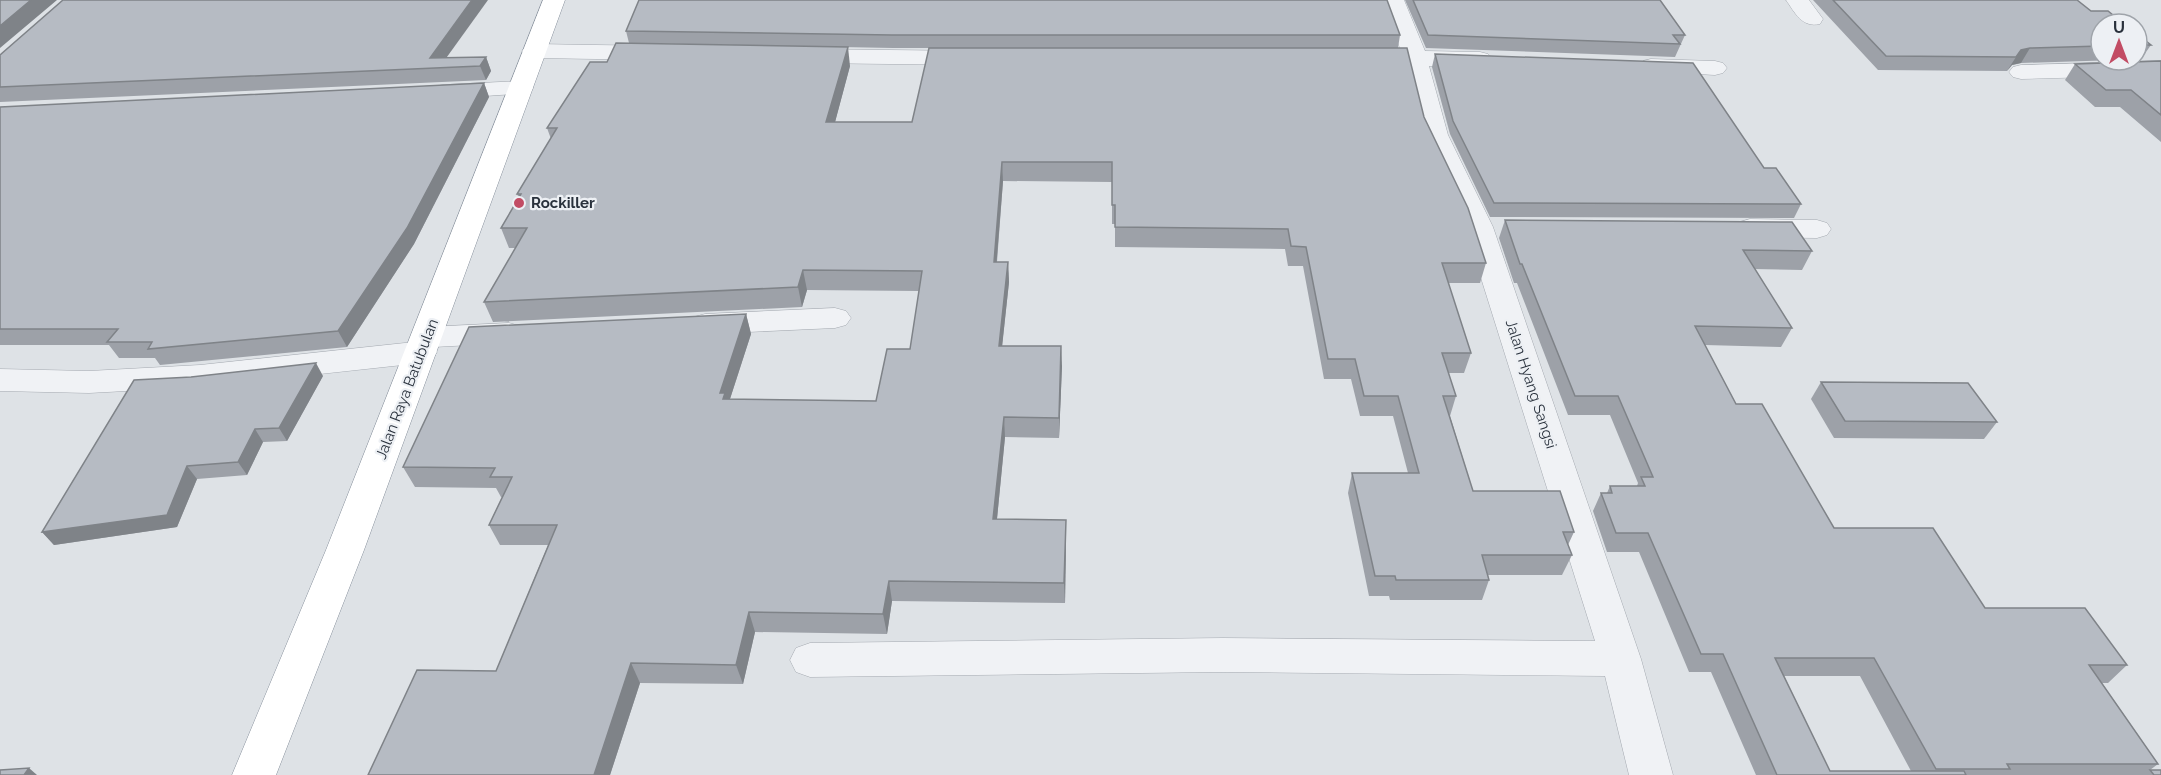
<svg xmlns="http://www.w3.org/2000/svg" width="2161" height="775" viewBox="0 0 2161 775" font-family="Raleway,sans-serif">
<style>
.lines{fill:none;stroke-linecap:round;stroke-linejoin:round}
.minor-casing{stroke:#a4a9b0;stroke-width:1}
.trunk-casing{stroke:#87909c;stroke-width:1}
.minor{fill:#f0f2f5;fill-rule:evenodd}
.trunk{fill:#fff;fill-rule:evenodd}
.wall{fill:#9da1a8;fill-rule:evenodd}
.shaded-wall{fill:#7f8388}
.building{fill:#b6bbc3;stroke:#7f8388;stroke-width:1.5}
.poi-dot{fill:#c24c64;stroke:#edf0f4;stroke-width:2}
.labels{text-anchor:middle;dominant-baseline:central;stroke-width:4.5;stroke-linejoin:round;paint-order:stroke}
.poi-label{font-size:15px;font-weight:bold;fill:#29313c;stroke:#edf0f4;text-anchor:start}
.street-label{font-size:15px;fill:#29313c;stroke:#edf0f4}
</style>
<rect width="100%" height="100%" fill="#dee2e6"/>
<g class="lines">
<defs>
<g id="minor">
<path d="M1382 0H1404L1425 51 1480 52 1488 54 1492 59 1488 64 1480 66H1429L1448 135 1493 227 1641 659 1673 775H1629L1605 676 1223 672 810 677 796 672 790 660 796 648 810 643 1223 638 1595 641 1465 227 1422 135 1405 65 1356 63 1352 58 1356 53 1401 51Z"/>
<path d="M1786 0H1809L1823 19 1820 24C1802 28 1795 13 1786 0Z"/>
<path d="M534 44 658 46 666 48 670 53 666 58 658 60 534 58 526 56 522 51 526 46Z"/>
<path d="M806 49 973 51 981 53 985 58 981 63 973 65 806 63 798 61 794 56 798 51Z"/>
<path d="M1651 59 1715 61 1723 63 1727 68 1723 73 1715 75 1643 71 1639 66 1643 61Z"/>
<path d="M2161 61V75L2021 79 2013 77 2009 72 2013 67 2021 65Z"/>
<path d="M521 81 530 83 533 88 530 93 442 99 433 97 430 92 433 87 442 85Z"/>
<path d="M1750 219 1817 220 1827 223 1831 229 1827 235 1817 238 1750 237 1740 234 1736 228 1740 222Z"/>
<path d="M835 308 846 311 851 318 846 325 835 328 705 334 694 331 689 324 694 317 705 314Z"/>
<path d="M509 323 520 326 525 333 520 340 509 343 434 347 437 352 432 360 421 363 200 387 89 393 0 391V369L89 371 200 365 414 342 411 337 416 330 427 327Z"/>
</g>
<path id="trunk" d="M543 0H565L364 550 276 775H232L326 550Z"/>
</defs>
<!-- minor casing -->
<use href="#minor" class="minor-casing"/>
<!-- trunk casing -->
<use href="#trunk" class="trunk-casing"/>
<!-- minor -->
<use href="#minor" class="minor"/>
<!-- trunk -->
<use href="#trunk" class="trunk"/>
</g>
<!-- wall -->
<g class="wall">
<path d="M1405 0H1660L1685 35 1675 57 1426 48Z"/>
<path d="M1813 0H2077L2101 24V60H2117L2021 63 2012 65 2007 71 1878 70Z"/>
<path d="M626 31 1400 35 1398 48H893L629 43Z"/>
<path d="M2137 34 2151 45 2141 59H2137Z"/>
<path d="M1435 54 1764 168 1801 204 1794 218 1490 217 1450 134 1432 67Z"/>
<path d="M0 55 446 58 486 57 491 71 486 80 0 102Z"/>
<path d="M2161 61V142L2120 107H2095L2065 80 2075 64Z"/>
<path d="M850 66 835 122H912L1424 117 1486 263 1480 283H1448L1471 353 1464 373H1448L1456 396 1450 416 1473 491 1574 532 1568 545 1572 555 1562 575H1488L1489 580 1482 600H1390L1389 596H1369L1348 493 1352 473H1408L1393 416H1360L1351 379H1324L1303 266H1288L1285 249 1115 247V224H1112V182L1003 181 997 262H1008L1009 282 1002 346 1062 366 1059 438 1005 437 997 519 1066 540 1065 603 892 601 887 634 755 632 743 684 640 683 610 775H368L496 671 548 545H500L489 525 502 497H501L496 488 415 487 403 467 746 314 751 334 730 399 876 401 910 349 919 291 807 290 802 307 493 322 484 302 516 248H509L501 228 519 198 517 194 551 139 547 128Z"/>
<path d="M484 83 489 97 414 244 347 347 160 365 155 358H119L109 345H0V107Z"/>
<path d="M1505 220 1812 251 1802 270 1754 269 1792 328 1781 347 1705 345 1736 404 1834 528 1985 608 2127 665 2108 683H2102L2158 764 2150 770 2161 775H1756L1711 672H1689L1639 552H1607L1593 511 1601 493H1607L1610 486H1637L1638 483 1610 415H1568L1517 283H1514L1499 238ZM1784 676H1860L1911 771H1830Z"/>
<path d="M323 376 287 441 263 442 247 475 197 479 177 527 54 545 42 532Z"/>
<path d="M1821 382 1997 422 1984 439 1834 438 1811 399Z"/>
</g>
<!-- shaded-wall -->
<g class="shaded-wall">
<path d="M31 0H57L0 48V26Z"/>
<path d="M472 0H488L439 68 430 58Z"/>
<path d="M848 47 850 66 830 141 826 122Z"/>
<path d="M2030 48 2021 63 2012 65 2007 71 2016 57 2021 50Z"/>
<path d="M486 57 491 71 486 80 480 66Z"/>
<path d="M484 83 489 97 414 244 347 347 338 331Z"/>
<path d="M1002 162 1003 181 995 282 994 262Z"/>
<path d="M1008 262 1009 282 1000 366 999 346Z"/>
<path d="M803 270 807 290 802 307 798 287Z"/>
<path d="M746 314 751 334 728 405 720 393Z"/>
<path d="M1061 346 1062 366 1059 438V418Z"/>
<path d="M316 363 323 376 287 441 279 428Z"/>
<path d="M1004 417 1005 437 995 539 993 519Z"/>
<path d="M255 429 263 442 247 475 238 462Z"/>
<path d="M187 466 197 479 177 527 54 545 42 532Z"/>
<path d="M1066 520V540L1065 603 1064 583Z"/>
<path d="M889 581 892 601 887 634 883 614Z"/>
<path d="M749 612 755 632 743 684 736 665Z"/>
<path d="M631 663 640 683 610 775H594Z"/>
<path d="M29 768 37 775H24Z"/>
</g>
<!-- building -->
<g class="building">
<path d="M0 0H31L0 26Z"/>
<path d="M63 0H472L430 58 486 57 480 66 0 87V55Z"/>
<path d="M639 0H1387L1400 35H892L626 31Z"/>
<path d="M1413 0H1660L1685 35H1673L1680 44 1428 35Z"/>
<path d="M1833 0H2077L2091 11H2108L2124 24H2101V46L2030 48 2021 50 2016 57 1886 56Z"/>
<path d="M2137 34 2151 45H2137Z"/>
<path d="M616 43 848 47 826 122H912L929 48H1407L1424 117 1468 208 1486 263H1442L1471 353H1442L1456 396H1443L1473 491H1560L1574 532H1563L1572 555H1482L1489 580H1396L1395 576H1375L1352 473H1419L1398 396H1364L1355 359H1328L1306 247 1291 246 1288 229 1115 227V205H1112V162H1002L994 262H1008L999 346H1061L1059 418 1004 417 993 519 1066 520 1064 583 889 581 883 614 749 612 736 665 631 663 594 775H368L417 670 496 671 557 525H489L512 477H490L495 468 403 467 469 327 746 314 720 393H725L723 399 876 401 887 349H910L922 271 803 270 798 287 484 302 527 228H501L521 194H517L557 128H547L590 62H607Z"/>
<path d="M1435 54 1693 63 1764 168H1776L1801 204 1494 203 1453 121Z"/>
<path d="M2161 61V115L2131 90H2106L2075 64Z"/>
<path d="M484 83 407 228 338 331 148 349 152 342H107L118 329H0V107Z"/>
<path d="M1505 220 1792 222 1812 251 1743 250 1792 328 1695 326 1736 404H1762L1834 528H1933L1985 608H2085L2127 665H2089L2158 764H2007L2010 769H1936L1874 658H1775L1830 771H1964L1966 775H1777L1723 654H1701L1648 533H1616L1601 493H1612L1610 486H1645L1641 477H1653L1618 396H1575L1522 264H1520Z"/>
<path d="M316 363 279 428 255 429 238 462 187 466 167 515 42 532 134 380 191 377Z"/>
<path d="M1821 382 1968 383 1997 422 1845 421Z"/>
<path d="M29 768 24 775H0V770Z"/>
<path d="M2150 770H2161V775H2154Z"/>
</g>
<!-- markers -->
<circle class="poi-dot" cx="519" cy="203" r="6"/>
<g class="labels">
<!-- poi labels -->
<g class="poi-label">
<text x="531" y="203">Rockiller</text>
</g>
<!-- street labels -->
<g class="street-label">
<text transform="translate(1531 384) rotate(72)">Jalan Hyang Sangsi</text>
<text transform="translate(407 389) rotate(-69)">Jalan Raya Batubulan</text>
</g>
</g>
<!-- north arrow -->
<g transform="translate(2119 42)"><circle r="28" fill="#edf0f4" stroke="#9fa4aa" stroke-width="1.5"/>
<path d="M0-4.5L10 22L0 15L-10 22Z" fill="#c24c64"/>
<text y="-9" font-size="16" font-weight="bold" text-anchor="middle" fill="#29313c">U</text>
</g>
</svg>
